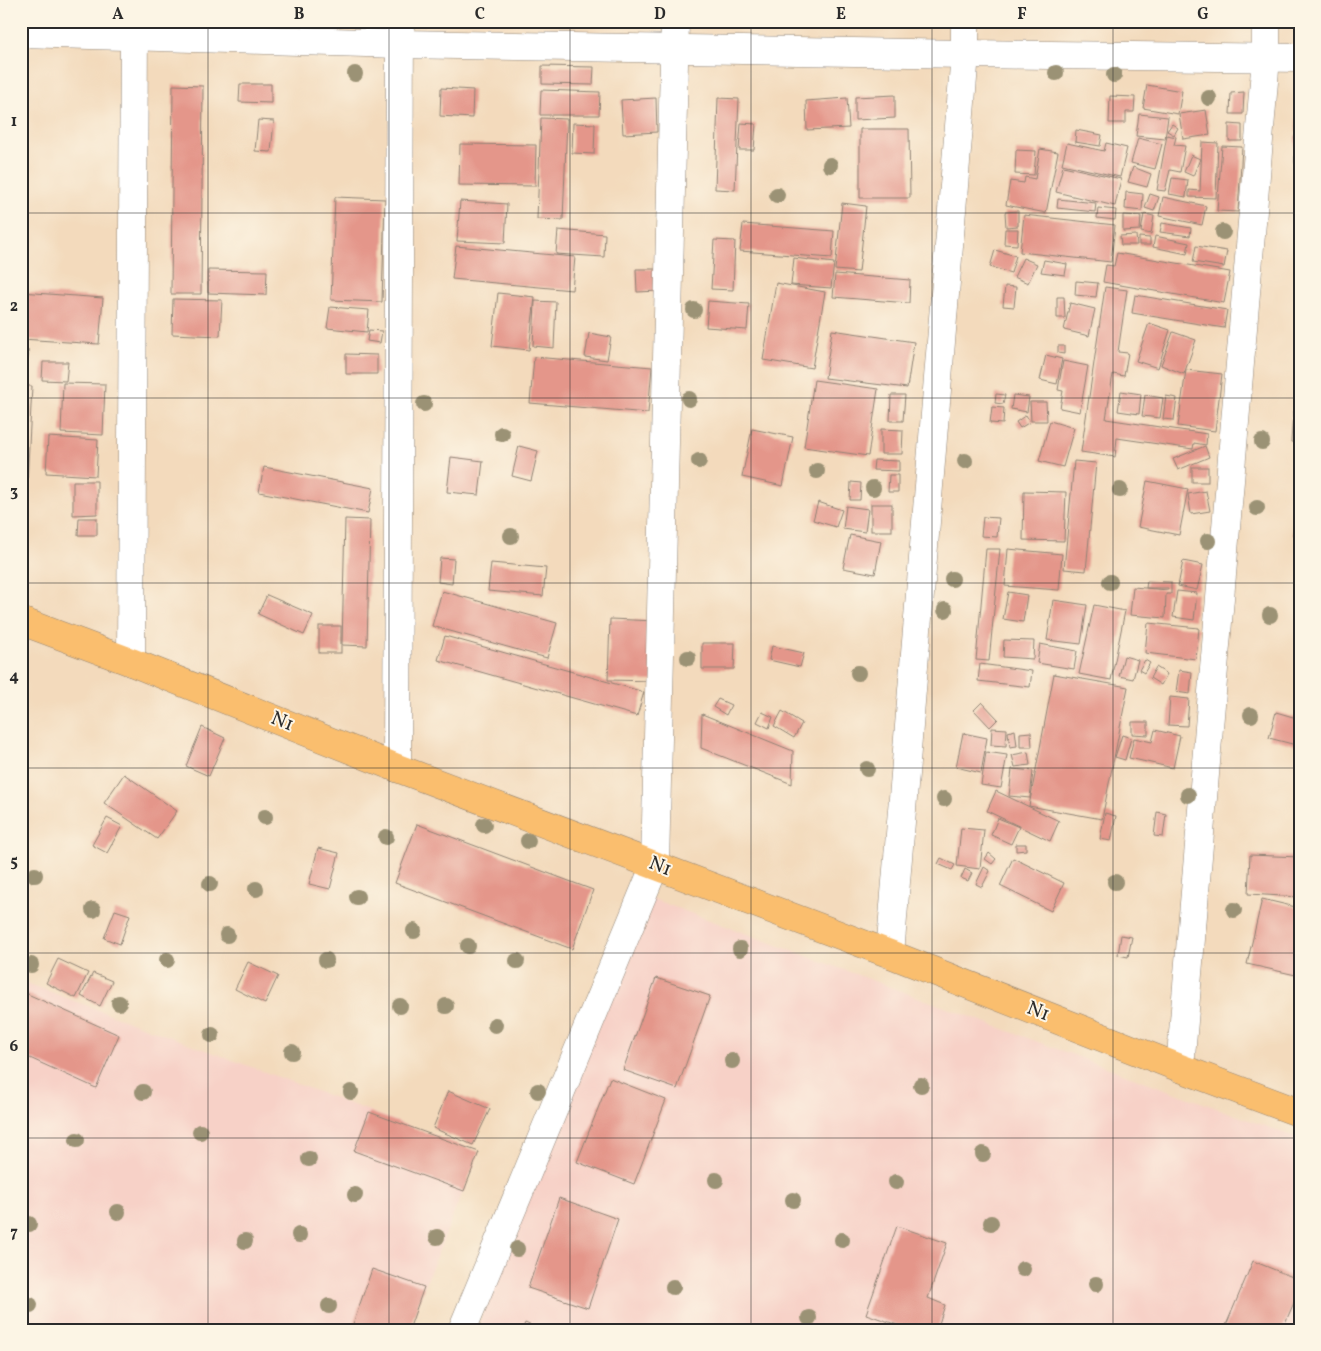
<svg xmlns="http://www.w3.org/2000/svg" width="1321" height="1351" viewBox="0 0 1321 1351" font-family="Vollkorn,serif">
<style>
.built{fill:#f7d1c7}
.building{fill:#e4968a}
.lines{fill:none;stroke-linecap:round;stroke-linejoin:round}
.minor-casing{stroke:#8f8274;stroke-width:29}
.highway-casing{stroke:#8f8274;stroke-width:29}
.minor{stroke:#fff;stroke-width:28}
.highway{stroke:#fabe6e;stroke-width:28}
.tree{fill:#9b9275}
.grid{fill:none;stroke:#2b2b2b;stroke-width:1;stroke-opacity:0.55}
.labels{text-anchor:middle;dominant-baseline:central;stroke-width:4;stroke-linejoin:round;paint-order:stroke}
.street-label{font-size:20px;fill:#2b2b2b;stroke:#fcf5e5}
.neatline{fill:none;stroke:#2b2b2b;stroke-width:2}
.grid-label{font-size:16px;text-anchor:middle;font-weight:bold;fill:#2b2b2b}
</style>
<rect width="100%" height="100%" fill="#fcf5e5"/>
<filter id="ink" filterUnits="userSpaceOnUse"><feTurbulence type="fractalNoise" baseFrequency=".02" numOctaves="2"/><feDisplacementMap in="SourceGraphic" scale="10" xChannelSelector="R" yChannelSelector="G"/><feConvolveMatrix kernelMatrix="1 2 1 2 8 2 1 2 1" color-interpolation-filters="sRGB"/></filter>
<filter id="wash" filterUnits="userSpaceOnUse"><feTurbulence type="fractalNoise" baseFrequency=".0096" numOctaves="4" result="noise"/><feDisplacementMap in="SourceGraphic" scale="20" xChannelSelector="R" yChannelSelector="G"/><feGaussianBlur stdDeviation="1.12" result="paint"/><feColorMatrix in="noise" values="0 0 0 0 0 0 0 0 0 0 0 0 0 0 0 0 0 1.4 0 .05"/><feComposite in="paint" operator="in"/></filter>
<g filter="url(#wash)">
<rect width="100%" height="100%" fill="#f3dabc"/>
<!-- built -->
<g class="built">
<path d="M650 898 1300 1139V1330H476Z"/>
<path d="M21 981 479 1152 424 1287 409 1330H21Z"/>
</g>
<g id="blocks">
<!-- building -->
<g class="building">
<path d="M542 66 594 67 593 85 542 84Z"/>
<path d="M240 84H271V103L239 102Z"/>
<path d="M173 85 203 86 201 294H171Z"/>
<path d="M1147 85 1182 91 1178 114 1143 108Z"/>
<path d="M441 88 473 90 472 118 440 116Z"/>
<path d="M541 90 600 92 599 115H540Z"/>
<path d="M1244 92 1243 114H1230L1231 93Z"/>
<path d="M895 95V118L855 120V97Z"/>
<path d="M1110 96 1135 97 1134 112H1126V123H1109Z"/>
<path d="M656 98 657 132 623 134 621 100Z"/>
<path d="M718 98 739 99 735 190 715 189Z"/>
<path d="M847 98 849 128 807 130 806 101Z"/>
<path d="M1298 98H1300V132H1296Z"/>
<path d="M1206 110 1210 135 1183 139 1179 114Z"/>
<path d="M1139 114 1168 117 1165 139 1136 136Z"/>
<path d="M541 118 567 119 563 220 537 219Z"/>
<path d="M258 120 274 121 271 152 255 151Z"/>
<path d="M573 123 595 124 594 154 572 153Z"/>
<path d="M741 123 756 124 754 150H739Z"/>
<path d="M1172 124 1178 128 1174 135 1167 131Z"/>
<path d="M1229 124 1242 125V141H1229Z"/>
<path d="M860 129H909L910 198H860Z"/>
<path d="M1076 130 1102 135 1100 146 1075 142Z"/>
<path d="M1167 135 1176 137 1174 145 1185 146 1180 172 1170 170 1165 191 1157 190Z"/>
<rect x="1295" y="136" width="5" height="27"/>
<path d="M1138 138 1162 144 1155 169 1131 163Z"/>
<path d="M1202 142 1218 143 1216 198 1189 197V190L1200 191Z"/>
<path d="M1067 143 1104 151 1106 143 1127 148 1120 177 1062 164Z"/>
<path d="M460 144 536 145 535 186 459 185Z"/>
<path d="M1222 146 1242 147 1238 212 1217 211Z"/>
<path d="M1040 149 1058 152 1046 213 1006 205 1010 181 1024 183 1025 177 1035 179Z"/>
<path d="M1016 150 1036 151 1034 175 1015 174Z"/>
<path d="M1191 155 1200 159 1193 176 1184 172Z"/>
<path d="M1063 166 1121 179 1115 206 1056 192Z"/>
<path d="M1133 167 1151 174 1147 187 1128 182Z"/>
<path d="M1172 178 1188 180 1186 197 1169 194Z"/>
<path d="M1126 192 1143 194 1142 211 1125 209Z"/>
<path d="M1150 194 1159 197 1154 211 1145 208Z"/>
<path d="M335 197 385 199 382 302 331 300Z"/>
<path d="M1163 197 1206 206 1202 225 1159 216Z"/>
<path d="M1058 199 1096 203 1095 212 1057 208Z"/>
<path d="M460 201 507 204 505 243 457 241Z"/>
<path d="M842 203 866 206 859 272 835 270Z"/>
<path d="M1098 208 1116 210 1115 220 1097 218Z"/>
<path d="M1018 211V226L1006 227 1005 212Z"/>
<path d="M1144 214 1154 216 1151 234 1141 232Z"/>
<path d="M1024 215 1115 225 1111 262 1020 252Z"/>
<path d="M1123 215 1141 216 1140 230 1123 231Z"/>
<path d="M1162 223 1191 228 1190 236 1160 232Z"/>
<path d="M743 224 834 231 832 258 740 251Z"/>
<path d="M1005 229H1018L1017 245 1004 244Z"/>
<path d="M558 230 605 234 604 257 556 254Z"/>
<path d="M1136 235 1137 245H1121L1120 236Z"/>
<path d="M1155 236 1189 243 1187 254 1153 247Z"/>
<path d="M1139 237 1150 238V245H1139Z"/>
<path d="M714 240 735 241 733 290 711 289Z"/>
<path d="M1298 244H1300V271H1296Z"/>
<path d="M456 246 575 257 572 290 452 279Z"/>
<path d="M1196 246 1227 251 1224 267 1193 262Z"/>
<path d="M995 250 1016 256 1011 273 990 267Z"/>
<path d="M1117 253 1230 272 1224 303 1103 282 1106 265 1114 266Z"/>
<path d="M794 258 834 263 831 288 791 285Z"/>
<path d="M1023 258 1037 264 1028 283 1014 277Z"/>
<path d="M1044 260 1067 264 1065 275 1041 272Z"/>
<path d="M636 269H658L659 291 637 292Z"/>
<path d="M208 270 267 271 266 295 208 293Z"/>
<path d="M835 274 910 280 909 303 833 297Z"/>
<path d="M1076 281 1098 283 1096 297 1075 295Z"/>
<path d="M776 283 825 292 812 368 763 360Z"/>
<path d="M1005 286 1016 287 1014 307 1003 306Z"/>
<path d="M1105 287 1127 290 1118 352 1128 353 1124 376 1113 374 1106 419 1207 434 1206 445 1194 443 1193 449 1117 438 1115 457 1081 452Z"/>
<path d="M21 292 103 298 99 344 21 339Z"/>
<path d="M498 293 535 297 529 350 492 346Z"/>
<path d="M1135 295 1227 310 1224 328 1132 313Z"/>
<path d="M1057 297H1064L1065 318H1057Z"/>
<path d="M173 299 222 300 220 336 172 334Z"/>
<path d="M535 301 556 302 554 348 533 346Z"/>
<path d="M708 301 749 304 747 330 706 327Z"/>
<path d="M1070 303 1095 309 1089 336 1064 330Z"/>
<path d="M330 307 369 310 367 332 327 328Z"/>
<path d="M1149 323 1170 330 1158 368 1136 361Z"/>
<path d="M369 330 382 331 380 343 367 341Z"/>
<path d="M832 330 914 342 907 388 825 378Z"/>
<path d="M1173 332 1196 340 1184 374 1161 365Z"/>
<path d="M589 333 611 337 607 360 585 357Z"/>
<path d="M1058 346H1064V354L1058 353Z"/>
<path d="M21 350 29 351 24 380 21 379Z"/>
<path d="M346 354 377 355V374H346Z"/>
<path d="M1046 355 1062 359 1057 384 1040 380Z"/>
<path d="M534 357 652 367 648 413 530 403Z"/>
<path d="M1063 361 1088 366 1080 412 1060 408 1063 391 1058 390Z"/>
<path d="M43 362H68L66 381 42 380Z"/>
<path d="M1186 370 1222 374 1215 431 1178 426Z"/>
<path d="M814 380 878 389 868 456 804 447Z"/>
<path d="M63 383 105 384 103 435 61 433Z"/>
<path d="M21 386H32L26 504H21Z"/>
<path d="M1121 391 1141 394 1139 414 1118 411Z"/>
<path d="M996 394 1005 395 1003 404 995 403Z"/>
<path d="M891 395H905L903 421H890Z"/>
<path d="M1013 395 1029 397 1027 412 1011 409Z"/>
<path d="M1145 395 1163 398 1160 418 1142 416Z"/>
<path d="M1166 396 1177 398 1174 420 1163 419Z"/>
<path d="M1030 402H1046L1047 421H1031Z"/>
<path d="M992 407 1004 408 1003 424 990 423Z"/>
<path d="M1293 412H1300V443L1291 442Z"/>
<path d="M1026 415 1030 422 1020 428 1016 422Z"/>
<path d="M1050 421 1074 428 1063 467 1039 461Z"/>
<path d="M752 429 793 437 783 486 742 477Z"/>
<path d="M881 429 903 430 902 454H881Z"/>
<path d="M48 437 98 440 96 476 46 473Z"/>
<path d="M519 446 538 451 531 481 512 476Z"/>
<path d="M1205 446 1209 457 1178 470 1173 459Z"/>
<path d="M451 457 483 461 479 495 447 492Z"/>
<path d="M874 460 899 461V471L873 470Z"/>
<path d="M1074 461 1096 463 1086 571 1064 569Z"/>
<path d="M264 467 373 488 368 513 259 492Z"/>
<rect x="1192" y="467" width="16" height="15"/>
<path d="M889 475H898V492H888Z"/>
<path d="M73 481H97V514L73 515Z"/>
<path d="M1147 481 1188 489 1179 535 1138 527Z"/>
<path d="M851 482 861 483 860 500H850Z"/>
<path d="M1024 491 1066 492 1064 541 1023 540Z"/>
<path d="M1206 491 1210 511 1191 514 1188 494Z"/>
<path d="M1296 498 1300 499V535H1293Z"/>
<path d="M818 502 842 510 836 527 813 520Z"/>
<rect x="871" y="504" width="21" height="27"/>
<path d="M846 506 868 509 865 532 843 529Z"/>
<path d="M983 517 999 518 997 537 981 536Z"/>
<path d="M79 518H97V535H78Z"/>
<path d="M345 519 370 520 367 646 342 645Z"/>
<path d="M850 535 881 541 875 574 843 568Z"/>
<path d="M986 549H1000L989 661 976 660Z"/>
<path d="M1008 549 1062 554 1059 590 1005 586Z"/>
<path d="M440 558 454 559 452 584 438 582Z"/>
<path d="M1183 561 1203 565 1197 590 1178 586Z"/>
<path d="M491 563 546 568 543 596 488 591Z"/>
<path d="M1147 581 1171 582V594H1166L1165 618 1130 615 1133 587 1168 590V588H1146Z"/>
<path d="M442 591 557 623 547 658 432 626Z"/>
<path d="M1177 591 1197 593 1194 620 1173 617Z"/>
<path d="M1008 592 1027 595 1023 622 1003 619Z"/>
<path d="M267 595 313 615 304 635 258 614Z"/>
<path d="M1053 600 1087 605 1081 644 1047 640Z"/>
<path d="M1094 605 1125 611 1111 680 1079 674Z"/>
<path d="M610 619 656 621 654 681 608 680Z"/>
<path d="M1148 623 1199 628 1196 659 1145 653Z"/>
<rect x="319" y="626" width="22" height="27"/>
<path d="M445 636 644 692 637 716 438 660Z"/>
<path d="M1004 640 1034 641 1033 659 1003 657Z"/>
<path d="M702 643H735L734 669H702Z"/>
<path d="M1040 644 1077 651 1074 669 1037 663Z"/>
<path d="M772 646 804 653 800 667 769 660Z"/>
<path d="M1124 656 1138 660 1133 679 1119 676Z"/>
<path d="M1145 660 1150 663 1144 673 1139 670Z"/>
<path d="M980 664 1032 671 1030 687 978 681Z"/>
<path d="M1156 667 1167 674 1161 685 1150 678Z"/>
<path d="M1179 670 1192 672 1190 694 1176 692Z"/>
<path d="M1054 674 1128 687 1102 819 1029 806Z"/>
<path d="M1170 697 1189 699 1187 726 1168 725Z"/>
<path d="M718 699 731 705 726 715 713 707Z"/>
<path d="M982 702 998 719 990 727 974 710Z"/>
<path d="M782 711 802 723 794 738 774 726Z"/>
<path d="M762 712 773 717 769 728 757 722Z"/>
<path d="M1276 712 1300 719V746L1269 738Z"/>
<path d="M702 714 793 751 792 784 701 748Z"/>
<path d="M1132 722H1148V735L1132 734Z"/>
<path d="M202 727 225 738 209 776 186 766Z"/>
<path d="M992 728 1007 729 1006 746 991 745Z"/>
<path d="M1015 730 1017 746 1010 747 1008 732Z"/>
<path d="M1155 730 1180 736 1173 768 1129 758 1134 738 1152 742Z"/>
<path d="M1031 732 1032 747H1020V733Z"/>
<path d="M963 733 987 738 981 773 956 767Z"/>
<path d="M1122 735 1131 738 1125 760 1115 757Z"/>
<path d="M986 752 1007 755 1001 788 981 785Z"/>
<path d="M1028 752 1030 765 1015 767 1012 755Z"/>
<path d="M1012 769 1033 771 1030 798 1009 796Z"/>
<path d="M124 774 177 811 157 839 104 803Z"/>
<path d="M996 791 1059 821 1050 841 987 811Z"/>
<path d="M1157 812 1166 814 1163 837 1154 836Z"/>
<path d="M1105 813 1116 816 1111 841 1100 839Z"/>
<path d="M107 818 122 826 107 853 92 845Z"/>
<path d="M998 818 1019 827 1011 844 991 835Z"/>
<path d="M417 824 593 890 572 949 395 883Z"/>
<path d="M961 828 984 830 980 869 957 866Z"/>
<path d="M1016 844H1026V850L1016 851Z"/>
<path d="M318 848 339 853 330 889 309 884Z"/>
<path d="M989 853 996 859 992 864 985 859Z"/>
<path d="M1250 855 1300 857V897L1248 894Z"/>
<path d="M941 858 955 865 952 870 938 864Z"/>
<path d="M1013 858 1064 883 1051 911 1000 886Z"/>
<path d="M984 867 990 871 982 887 976 884Z"/>
<path d="M965 869 972 873 968 881 961 878Z"/>
<path d="M1262 899 1300 908V976L1247 964Z"/>
<path d="M115 910 130 915 120 944 104 938Z"/>
<path d="M1121 935 1132 937 1128 957 1118 955Z"/>
<path d="M58 959 88 973 76 998 46 983Z"/>
<path d="M248 962 278 976 265 1004 235 989Z"/>
<path d="M93 973 112 981 100 1006 81 996Z"/>
<path d="M656 978 710 996 677 1089 623 1070Z"/>
<path d="M21 991 119 1035 96 1088 21 1054Z"/>
<path d="M610 1078 666 1100 634 1184 577 1162Z"/>
<path d="M448 1091 490 1109 473 1145 433 1128Z"/>
<path d="M369 1112 479 1152 464 1191 354 1151Z"/>
<path d="M559 1198 618 1219 588 1308 528 1288Z"/>
<path d="M897 1226 947 1243 928 1298 945 1305 937 1330H912L866 1314Z"/>
<path d="M1253 1261 1300 1280V1289L1282 1330H1224Z"/>
<path d="M372 1269 424 1287 409 1330H351Z"/>
<path d="M525 1323 541 1330H522Z"/>
</g>
</g>
</g>
<g filter="url(#ink)">
<use href="#blocks" fill-opacity="0" stroke="#8f8274" stroke-width="1"/>
<g class="lines">
<defs>
<g id="minor">
<path d="M21 33 399 44 965 54 1300 58"/>
<path d="M131 662 134 21"/>
<path d="M397 768 400 21"/>
<path d="M890 954 965 54V21"/>
<path d="M1180 1068 1266 58V21"/>
<path d="M462 1330 655 865 675 21"/>
</g>
<path id="highway" d="M21 621 131 662 397 768 890 954 1180 1068 1300 1113"/>
</defs>
<!-- minor casing -->
<use href="#minor" class="minor-casing"/>
<!-- highway casing -->
<use href="#highway" class="highway-casing"/>
<!-- minor -->
<use href="#minor" class="minor"/>
<!-- highway -->
<use href="#highway" class="highway"/>
</g>
<!-- trees -->
<g class="tree">
<circle cx="1056" cy="73" r="8"/>
<circle cx="355" cy="74" r="8"/>
<circle cx="1114" cy="75" r="8"/>
<circle cx="1209" cy="98" r="8"/>
<circle cx="830" cy="165" r="8"/>
<circle cx="777" cy="195" r="8"/>
<circle cx="1223" cy="232" r="8"/>
<circle cx="694" cy="310" r="8"/>
<circle cx="689" cy="399" r="8"/>
<circle cx="424" cy="404" r="8"/>
<circle cx="502" cy="434" r="8"/>
<circle cx="1262" cy="442" r="8"/>
<circle cx="699" cy="461" r="8"/>
<circle cx="965" cy="461" r="8"/>
<circle cx="817" cy="471" r="8"/>
<circle cx="873" cy="488" r="8"/>
<circle cx="1120" cy="490" r="8"/>
<circle cx="1257" cy="508" r="8"/>
<circle cx="511" cy="536" r="8"/>
<circle cx="1208" cy="541" r="8"/>
<circle cx="952" cy="579" r="8"/>
<circle cx="1110" cy="582" r="8"/>
<circle cx="945" cy="610" r="8"/>
<circle cx="1270" cy="615" r="8"/>
<circle cx="688" cy="658" r="8"/>
<circle cx="858" cy="673" r="8"/>
<circle cx="1251" cy="715" r="8"/>
<circle cx="867" cy="769" r="8"/>
<circle cx="1188" cy="795" r="8"/>
<circle cx="944" cy="799" r="8"/>
<circle cx="265" cy="817" r="8"/>
<circle cx="484" cy="825" r="8"/>
<circle cx="386" cy="837" r="8"/>
<circle cx="528" cy="841" r="8"/>
<circle cx="35" cy="875" r="8"/>
<circle cx="1115" cy="882" r="8"/>
<circle cx="210" cy="884" r="8"/>
<circle cx="256" cy="889" r="8"/>
<circle cx="357" cy="897" r="8"/>
<circle cx="93" cy="910" r="8"/>
<circle cx="1234" cy="910" r="8"/>
<circle cx="414" cy="931" r="8"/>
<circle cx="227" cy="935" r="8"/>
<circle cx="468" cy="946" r="8"/>
<circle cx="740" cy="949" r="8"/>
<circle cx="167" cy="960" r="8"/>
<circle cx="326" cy="960" r="8"/>
<circle cx="517" cy="961" r="8"/>
<circle cx="31" cy="965" r="8"/>
<circle cx="119" cy="1003" r="8"/>
<circle cx="400" cy="1006" r="8"/>
<circle cx="446" cy="1006" r="8"/>
<circle cx="495" cy="1025" r="8"/>
<circle cx="212" cy="1035" r="8"/>
<circle cx="292" cy="1052" r="8"/>
<circle cx="732" cy="1061" r="8"/>
<circle cx="921" cy="1085" r="8"/>
<circle cx="538" cy="1091" r="8"/>
<circle cx="143" cy="1092" r="8"/>
<circle cx="351" cy="1092" r="8"/>
<circle cx="200" cy="1132" r="8"/>
<circle cx="77" cy="1140" r="8"/>
<circle cx="983" cy="1154" r="8"/>
<circle cx="309" cy="1159" r="8"/>
<circle cx="716" cy="1180" r="8"/>
<circle cx="896" cy="1182" r="8"/>
<circle cx="355" cy="1195" r="8"/>
<circle cx="793" cy="1200" r="8"/>
<circle cx="118" cy="1212" r="8"/>
<circle cx="991" cy="1223" r="8"/>
<circle cx="29" cy="1224" r="8"/>
<circle cx="299" cy="1235" r="8"/>
<circle cx="437" cy="1237" r="8"/>
<circle cx="842" cy="1240" r="8"/>
<circle cx="245" cy="1241" r="8"/>
<circle cx="517" cy="1249" r="8"/>
<circle cx="1023" cy="1269" r="8"/>
<circle cx="1096" cy="1284" r="8"/>
<circle cx="673" cy="1287" r="8"/>
<circle cx="30" cy="1305" r="8"/>
<circle cx="329" cy="1306" r="8"/>
<circle cx="809" cy="1318" r="8"/>
</g>
</g>
<!-- grid -->
<path class="grid" d="M208 21V1330M389 21V1330M570 21V1330M751 21V1330M932 21V1330M1113 21V1330M21 213H1300M21 398H1300M21 583H1300M21 768H1300M21 953H1300M21 1138H1300"/>
<g class="labels">
<!-- street labels -->
<g class="street-label">
<text transform="translate(282 722) rotate(22)">N1</text>
<text transform="translate(660 867) rotate(21)">N1</text>
<text transform="translate(1038 1012) rotate(21)">N1</text>
</g>
</g>
<!-- margin -->
<rect width="1321" height="1351" fill="none" stroke="#fcf5e5" stroke-width="55"/>
<rect x="28" y="28" width="1266" height="1296" class="neatline"/>
<g class="grid-label">
<text x="118" y="19">A</text>
<text x="299" y="19">B</text>
<text x="480" y="19">C</text>
<text x="660" y="19">D</text>
<text x="841" y="19">E</text>
<text x="1022" y="19">F</text>
<text x="1203" y="19">G</text>
<text x="14" y="126">1</text>
<text x="14" y="311">2</text>
<text x="14" y="496">3</text>
<text x="14" y="681">4</text>
<text x="14" y="866">5</text>
<text x="14" y="1051">6</text>
<text x="14" y="1237">7</text>
</g>
</svg>
